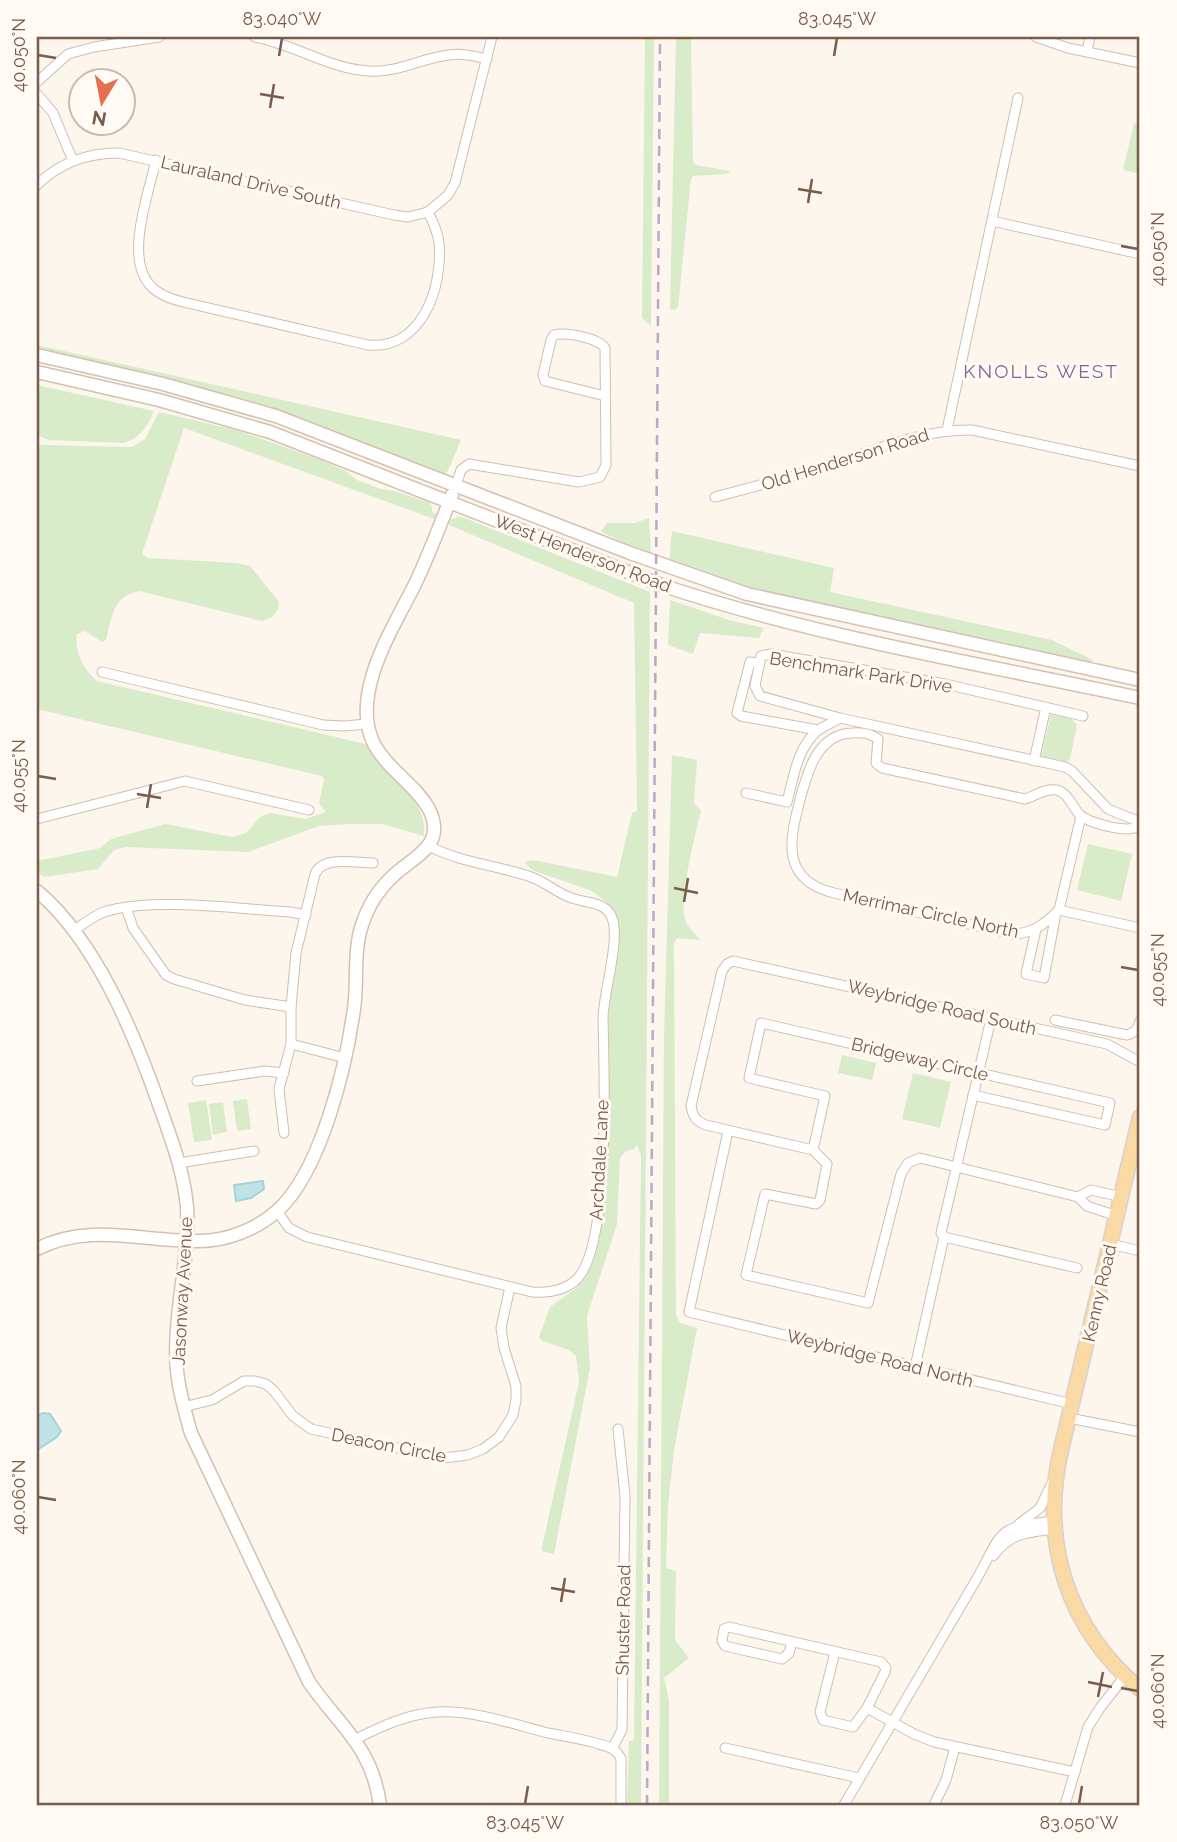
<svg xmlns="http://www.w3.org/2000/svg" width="1177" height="1842" viewBox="0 0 1177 1842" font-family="Raleway,sans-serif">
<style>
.green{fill:#d8ecc9}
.water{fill:#bfe3e8;stroke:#a5d3da;stroke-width:2}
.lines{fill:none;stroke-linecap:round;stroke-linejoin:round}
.street-casing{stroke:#d1beb0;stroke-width:11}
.secondary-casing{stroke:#d6c0b0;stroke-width:15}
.primary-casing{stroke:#dad1cd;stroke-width:17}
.street{stroke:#fff;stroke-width:9}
.secondary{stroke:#fff;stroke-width:12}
.primary{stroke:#fbd9a5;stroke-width:14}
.rail{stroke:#b9a8c9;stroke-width:2.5;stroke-dasharray:10 7;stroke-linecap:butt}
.ticks{fill:none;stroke:#7a5c4d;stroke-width:2.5}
.labels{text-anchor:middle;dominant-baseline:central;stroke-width:6;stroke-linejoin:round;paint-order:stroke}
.street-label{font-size:18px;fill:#7a5c4d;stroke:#fffaf3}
.neighbourhood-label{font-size:19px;letter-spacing:2px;fill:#846695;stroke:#fffaf3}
.neatline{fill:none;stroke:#7a5c4d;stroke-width:2.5}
.ticks-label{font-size:18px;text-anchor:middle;fill:#7a5c4d}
</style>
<rect width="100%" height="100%" fill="#fdf6ec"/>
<!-- green -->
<g class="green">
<path d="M645 37H654L651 326 642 318Z"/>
<path d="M676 37H691L693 162 696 165 730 171 727 174 693 176 691 179 678 307 674 310 670 309Z"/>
<path d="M1134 123 1140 124V174L1123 170Z"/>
<path d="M37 345 461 440 446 475 292 415 244 399 37 349Z"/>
<path d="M37 385 154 411C147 427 141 437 124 443L48 440 37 435Z"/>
<path d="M159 412 236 430 318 459 346 471 357 480 381 489 395 491 428 502 432 506V512L437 514 434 519 184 428 142 554 148 558 237 563 250 566 279 602C278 613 274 618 262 621L139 591C112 596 112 618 106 640L102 642 85 631 77 634C74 651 84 671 97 681L366 744C384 774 429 798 424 836L382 824H349L319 826 248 852 126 847 114 850 98 869 44 877 37 872V861L100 848 111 839 165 824 233 837 246 833 260 817 270 813 306 819 326 812 319 803 324 780 322 776 37 709V448L41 445 132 447 145 439Z"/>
<path d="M457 517H462L650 592 641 1805H627L629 1741 634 1740 641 1155 637 1145 634 1149 625 1152 620 1158 617 1224 587 1316 590 1368 554 1554 541 1551 579 1382 576 1356 569 1350 542 1341 539 1337 550 1307 576 1288 587 1275 594 1260 603 1217 606 1167 609 1000 615 918 609 904 592 891 532 870 524 862 533 860 617 877 632 813 637 811 634 603 449 525 450 520Z"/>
<path d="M649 518 651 554 601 532 607 523H635Z"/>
<path d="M672 531 834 568 830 592 1052 640 1093 660 1091 663C950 633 806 609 669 563Z"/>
<path d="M670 600 729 620 764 628 759 638 700 633 693 654 668 645Z"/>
<path d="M1051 715 1071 718 1077 725 1070 759 1066 762 1041 756Z"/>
<path d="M672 755 697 760 694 803 701 810C696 833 677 903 686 922 689 928 695 934 700 940L677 938 674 943 676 1315 680 1323 697 1328 674 1450 668 1505 666 1568 676 1571 675 1640 689 1658 664 1678 669 1701V1805H659L664 1035Z"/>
<path d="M1088 844 1132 854 1121 901 1077 890Z"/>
<path d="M842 1055 876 1063 872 1080 838 1073Z"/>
<path d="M913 1073 951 1082 940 1128 902 1119Z"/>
<path d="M247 1099 251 1129 237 1131 233 1101Z"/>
<path d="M206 1100 212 1140 194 1142 188 1103Z"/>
<path d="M223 1102 227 1132 213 1135 209 1104Z"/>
</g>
<!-- water -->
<g class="water">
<path d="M263 1181 264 1189 251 1198 236 1201 234 1185Z"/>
<path d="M43 1413 50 1414 61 1431 57 1437 37 1450V1416Z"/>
</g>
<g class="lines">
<defs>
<g id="street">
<path d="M255 37C294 44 329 69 369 71 398 73 421 58 449 55 461 53 474 56 487 59"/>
<path d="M1036 37 1068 48 1140 63"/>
<path d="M1087 51 1090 37"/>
<path d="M37 82 68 54 94 47 159 37"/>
<path d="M37 94 53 113 73 161"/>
<path d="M156 160C149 192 125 256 149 284 157 294 171 299 183 302L368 345C421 350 443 289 439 243 438 232 433 222 428 212"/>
<path d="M37 185C59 163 88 153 119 153L394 215 408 217 428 212 448 195 455 183 492 37"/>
<path d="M992 221 1140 254"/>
<path d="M947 430 1018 98"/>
<path d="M456 485 461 470 469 464 579 482 600 477 606 465 605 348C598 338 567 332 554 335L551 340 543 375 545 381 605 396"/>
<path d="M715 497C753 487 792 477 830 465 876 450 923 429 972 430L1140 466"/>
<path d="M759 663 750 662 737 713 741 716 818 730 840 718 1065 767 1072 771 1108 809 1140 822"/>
<path d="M102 672 323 725 344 726 367 724"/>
<path d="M840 718 760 696 755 686 761 656 771 654 945 684 1083 716"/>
<path d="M1034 761 1046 707"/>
<path d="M746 793 787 802C794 776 797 748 818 730"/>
<path d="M37 819 185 781 309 810"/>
<path d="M126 907 133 928 166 975 174 979 245 1000 291 1007"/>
<path d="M1059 910C1045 924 1032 934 1012 934L834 893C781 880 789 841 800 800 807 773 817 734 852 733 862 732 870 733 878 739L876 763 882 768 1025 799C1035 796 1045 788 1057 790 1068 793 1072 806 1079 814 1088 823 1126 833 1137 827L1139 821"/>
<path d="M1059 910 1081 816"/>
<path d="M1059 910 1140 928"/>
<path d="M1036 929 1026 974 1044 978 1056 913"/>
<path d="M73 931C85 923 97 913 111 910 159 898 239 909 290 912L306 915"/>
<path d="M1055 1020 1127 1035C1135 1032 1138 1030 1140 1021"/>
<path d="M291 1044 345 1058"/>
<path d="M197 1081 265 1071 284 1073"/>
<path d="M728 1131 689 1312 1072 1404"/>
<path d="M284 1133 279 1089 291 1044V1007L296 953 315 874C323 855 356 863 373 863"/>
<path d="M813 1150 825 1096 749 1078 761 1023 1110 1103 1105 1125 973 1095"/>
<path d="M179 1163 254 1151"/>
<path d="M1078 1197 1091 1190 1122 1197"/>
<path d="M277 1211 289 1228 307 1237 532 1292C548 1293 565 1291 577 1279 611 1244 604 1069 603 1017 604 992 619 943 613 921 608 900 585 904 569 897 556 892 545 882 531 877 497 865 461 863 429 846"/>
<path d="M1117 1216 1087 1206 1078 1197 920 1158 908 1163 901 1174 868 1303 746 1275 765 1194 816 1204 820 1200 827 1164 813 1150 706 1125C696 1121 693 1117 691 1106L722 971 727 964 733 961 1107 1044 1140 1062"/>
<path d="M944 1237 1077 1268"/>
<path d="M1110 1244 1140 1251"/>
<path d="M915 1367 944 1237 941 1233 991 1019"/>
<path d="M183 1407 212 1400 244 1381H255L266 1384 274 1391 293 1416 311 1429 443 1458 468 1455 483 1449 499 1437 513 1415 516 1400V1386L504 1348 501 1328 510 1287"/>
<path d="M1069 1418 1140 1432"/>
<path d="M1019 1524 1040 1508 1053 1481"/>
<path d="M993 1556C1011 1532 1026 1533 1054 1529"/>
<path d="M792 1642 789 1653 782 1659 725 1646 722 1641 724 1629 729 1627 881 1662 886 1668 885 1672 867 1708 914 1734 934 1742 1075 1772"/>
<path d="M835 1652 820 1712 823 1720 853 1727 867 1708"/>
<path d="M356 1739C382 1726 407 1714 437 1712 473 1710 513 1724 548 1733 568 1737 591 1740 611 1748 616 1751 619 1754 621 1759V1805"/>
<path d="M725 1748 859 1778"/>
<path d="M612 1749 622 1730 625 1496 618 1429"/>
<path d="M844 1805 976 1580C1004 1531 993 1528 1053 1521"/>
<path d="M934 1805 946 1780 955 1747"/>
<path d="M1065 1805 1088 1727 1100 1708 1125 1676"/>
</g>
<g id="secondary">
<path d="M37 355 163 384 276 416 630 553 747 594 1140 680"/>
<path d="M37 372 159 400 270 432 664 586C818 637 981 664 1140 698"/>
<path d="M37 891C97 941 136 1038 161 1110 172 1141 184 1173 187 1207 190 1262 172 1317 177 1371 179 1392 185 1412 191 1433L309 1682C340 1727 372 1746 380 1805"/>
<path d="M37 1249C89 1222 144 1242 199 1241 227 1241 257 1229 277 1211 321 1172 346 1066 354 1009 358 982 353 951 362 925 368 906 379 889 393 876 414 856 447 846 429 809 415 784 387 769 374 744 349 694 394 627 415 584 429 555 440 525 452 495"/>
</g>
<path id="primary" d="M1140 1117 1061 1450C1040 1542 1067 1628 1140 1689"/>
</defs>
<!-- street casing -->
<use href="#street" class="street-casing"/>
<!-- secondary casing -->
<use href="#secondary" class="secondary-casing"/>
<!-- primary casing -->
<use href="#primary" class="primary-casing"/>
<!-- street -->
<use href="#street" class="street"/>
<!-- secondary -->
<use href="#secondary" class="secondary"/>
<!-- primary -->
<use href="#primary" class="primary"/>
<!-- rail -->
<path class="rail" d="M647 1805 660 37"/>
</g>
<!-- ticks -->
<path class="ticks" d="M38 55 56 58M279 56 282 38M834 56 837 38M260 94 284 98M270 108 274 84M798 189 822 193M808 203 812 179M1121 246 1138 249M38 776 56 779M137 794 161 798M147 808 151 784M674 888 698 893M684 902 688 878M1121 967 1138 970M38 1497 56 1500M551 1588 575 1592M561 1602 565 1578M1088 1682 1112 1687M1121 1688 1138 1691M1098 1697 1103 1672M525 1804 528 1786M1079 1804 1082 1786"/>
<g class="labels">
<!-- street labels -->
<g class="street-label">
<text transform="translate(251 182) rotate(13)">Lauraland Drive South</text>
<text transform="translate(845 459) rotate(-17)">Old Henderson Road</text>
<text transform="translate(583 553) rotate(21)">West Henderson Road</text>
<text transform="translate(861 672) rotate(9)">Benchmark Park Drive</text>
<text transform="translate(931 913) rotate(12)">Merrimar Circle North</text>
<text transform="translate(942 1007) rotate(13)">Weybridge Road South</text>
<text transform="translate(920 1059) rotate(13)">Bridgeway Circle</text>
<text transform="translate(599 1160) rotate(-87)">Archdale Lane</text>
<text transform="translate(182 1291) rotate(-87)">Jasonway Avenue</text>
<text transform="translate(1099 1293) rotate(-77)">Kenny Road</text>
<text transform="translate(880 1358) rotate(14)">Weybridge Road North</text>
<text transform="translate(389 1445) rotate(11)">Deacon Circle</text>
<text transform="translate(623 1620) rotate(-89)">Shuster Road</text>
</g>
<!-- neighbourhood labels -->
<g class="neighbourhood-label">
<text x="1041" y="371">KNOLLS WEST</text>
</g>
</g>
<!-- border -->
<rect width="1177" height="1842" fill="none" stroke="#fffaf3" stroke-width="77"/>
<!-- north arrow -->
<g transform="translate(102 102) rotate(190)"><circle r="33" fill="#fffaf3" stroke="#cabbb1" stroke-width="2"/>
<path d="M0-5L12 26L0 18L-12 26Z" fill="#e76f51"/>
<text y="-10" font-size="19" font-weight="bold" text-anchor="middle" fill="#7a5c4d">N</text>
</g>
<rect x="38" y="38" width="1100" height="1766" class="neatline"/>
<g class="ticks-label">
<text x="282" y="25">83.040°W</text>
<text x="837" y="25">83.045°W</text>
<text transform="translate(19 55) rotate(-90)" y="6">40.050°N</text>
<text transform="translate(1158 249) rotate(-90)" y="6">40.050°N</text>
<text transform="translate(19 776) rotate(-90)" y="6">40.055°N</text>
<text transform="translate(1158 970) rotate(-90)" y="6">40.055°N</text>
<text transform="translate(19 1497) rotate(-90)" y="6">40.060°N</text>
<text transform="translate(1158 1691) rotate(-90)" y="6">40.060°N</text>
<text x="525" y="1829">83.045°W</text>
<text x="1079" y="1829">83.050°W</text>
</g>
</svg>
